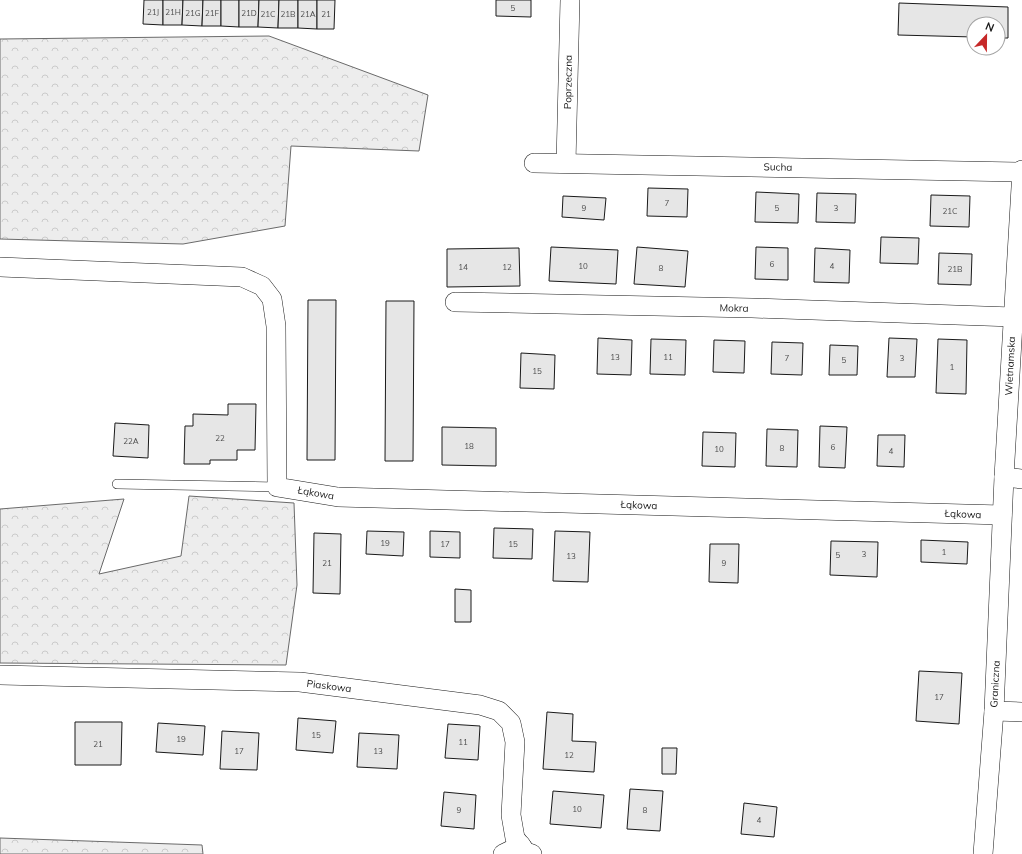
<svg xmlns="http://www.w3.org/2000/svg" width="1022" height="854" viewBox="0 0 1022 854" font-family="Mulish,sans-serif">
<style>
.forest{fill:url(#forest-crowns);stroke:#6a6a6a}
.building{fill:#e6e6e6;stroke:#1a1a1a}
.lines{fill:none;stroke-linecap:round;stroke-linejoin:round}
.service-casing{stroke:#1a1a1a;stroke-width:10}
.minor-casing{stroke:#1a1a1a;stroke-width:20}
.service{stroke:#fff;stroke-width:9}
.minor{stroke:#fff;stroke-width:19}
.labels{text-anchor:middle;dominant-baseline:central;stroke-width:3;stroke-linejoin:round;paint-order:stroke}
.number-label{font-size:8px;fill:#4d4d4d}
.street-label{font-size:10px;fill:#1a1a1a;stroke:#fff}
</style>
<defs>
<pattern id="forest-crowns" width="20" height="18" patternUnits="userSpaceOnUse"><rect width="20" height="18" fill="#ededed"/><path d="M2 6a3 3 0 1 1 6 0M12 15a3 3 0 1 1 6 0" fill="none" stroke="#cbcbcb"/></pattern>
</defs>
<rect width="100%" height="100%" fill="#fff"/>
<!-- forest -->
<g class="forest">
<path d="M269 36 428 95 419 151 291 146 285 226 183 244 0 239V39Z"/>
<path d="M189 496 294 503 297 585 286 665 0 663V509L124 499 99 574 181 556Z"/>
<path d="M0 838 202 845 203 854H0Z"/>
</g>
<!-- building -->
<g class="building">
<path d="M144 0H163V25L143 24Z"/>
<path d="M163 0H183L182 25H163Z"/>
<path d="M183 0H203L202 26 182 25Z"/>
<path d="M203 0H221V26H202Z"/>
<path d="M221 0H239V27L221 26Z"/>
<path d="M239 0H259L258 27H239Z"/>
<path d="M259 0H279L278 28 258 27Z"/>
<path d="M279 0H298V28H278Z"/>
<path d="M298 0H317V29L298 28Z"/>
<path d="M317 0H335L334 29H317Z"/>
<path d="M496 0H531V17L496 16Z"/>
<path d="M899 3 1008 7V38H998V24H974V37L898 35Z"/>
<path d="M648 188 688 189 687 217 647 216Z"/>
<path d="M756 192 799 194 798 223 755 222Z"/>
<path d="M817 193 856 194 855 223 816 222Z"/>
<path d="M931 195 970 196 969 227 930 226Z"/>
<path d="M563 196 606 198 604 220 562 217Z"/>
<path d="M881 237 919 238 918 264 880 263Z"/>
<path d="M551 247 618 250 616 284 549 281Z"/>
<path d="M637 247 688 251 685 287 634 284Z"/>
<path d="M756 247 788 248V280L755 279Z"/>
<path d="M519 248 520 286 447 287V249Z"/>
<path d="M815 248 850 250 849 283 814 282Z"/>
<path d="M939 253 972 254 971 285 938 284Z"/>
<path d="M308 300H336L335 460H307Z"/>
<path d="M386 301H414L413 461H385Z"/>
<path d="M598 338 632 340 631 375 597 374Z"/>
<path d="M889 338 917 339 915 377H887Z"/>
<path d="M651 339 686 340 685 375 650 374Z"/>
<path d="M938 339 967 340 966 394 936 393Z"/>
<path d="M714 340 745 341 744 373 713 372Z"/>
<path d="M772 342 803 343 802 375 771 374Z"/>
<path d="M830 345 858 346 857 375H829Z"/>
<path d="M521 353 555 355 554 389 520 388Z"/>
<path d="M228 404H256L255 450H237V460H210V464H184L185 426H193V414L228 415Z"/>
<path d="M115 423 149 425 148 458 113 456Z"/>
<path d="M820 426 847 427 845 468 819 467Z"/>
<path d="M442 427 496 428V466L442 465Z"/>
<path d="M767 429 798 430 797 467 766 466Z"/>
<path d="M703 432 736 433 735 467 702 466Z"/>
<path d="M878 435H905L904 467 877 466Z"/>
<path d="M494 528 533 529 532 559 493 558Z"/>
<path d="M367 531 404 532 403 556 366 554Z"/>
<path d="M430 531 460 532V558L430 557Z"/>
<path d="M555 531 590 532 588 582 553 581Z"/>
<path d="M314 533 341 534 340 594 313 593Z"/>
<path d="M921 540 968 542 967 564 921 562Z"/>
<path d="M831 541 878 542 877 577 830 575Z"/>
<path d="M710 544H739L738 583 709 582Z"/>
<path d="M455 589 471 590V622H455Z"/>
<path d="M919 671 962 673 959 724 916 721Z"/>
<path d="M547 712 573 714 572 741 596 742 594 772 543 769Z"/>
<path d="M298 718 336 721 333 753 296 750Z"/>
<path d="M75 722H122L121 765H75Z"/>
<path d="M158 723 205 726 203 755 156 752Z"/>
<path d="M448 724 480 726 478 760 445 758Z"/>
<path d="M222 731 259 733 257 770 220 769Z"/>
<path d="M359 733 399 735 397 769 357 767Z"/>
<path d="M662 748H677L676 774H662Z"/>
<path d="M630 789 663 791 660 831 627 829Z"/>
<path d="M553 791 604 795 601 828 550 824Z"/>
<path d="M444 792 476 795 474 829 441 826Z"/>
<path d="M744 803 777 807 774 837 741 834Z"/>
</g>
<g class="lines">
<defs>
<path id="service" d="M117 484 277 487"/>
<g id="minor">
<path d="M534 163 1022 172"/>
<path d="M566 163 570 0"/>
<path d="M0 267 242 277 262 286 272 299 276 326 277 487 338 497 1002 515"/>
<path d="M455 302 752 308 1013 317"/>
<path d="M1004 477 1022 479"/>
<path d="M0 675 300 682 480 705 499 711 511 723 515 742 511 815 515 838 526 852 532 854"/>
<path d="M994 711 1022 712"/>
<path d="M503 854 521 845"/>
<path d="M983 854 994 711 1004 477 1022 170"/>
</g>
</defs>
<!-- service casing -->
<use href="#service" class="service-casing"/>
<!-- minor casing -->
<use href="#minor" class="minor-casing"/>
<!-- service -->
<use href="#service" class="service"/>
<!-- minor -->
<use href="#minor" class="minor"/>
</g>
<g class="labels">
<!-- number labels -->
<g class="number-label">
<text x="513" y="8">5</text>
<text x="153" y="12">21J</text>
<text x="173" y="12">21H</text>
<text x="193" y="13">21G</text>
<text x="212" y="13">21F</text>
<text x="249" y="13">21D</text>
<text x="268" y="14">21C</text>
<text x="288" y="14">21B</text>
<text x="308" y="14">21A</text>
<text x="326" y="14">21</text>
<text x="667" y="203">7</text>
<text x="584" y="208">9</text>
<text x="777" y="208">5</text>
<text x="836" y="208">3</text>
<text x="950" y="211">21C</text>
<text x="772" y="264">6</text>
<text x="583" y="266">10</text>
<text x="832" y="266">4</text>
<text x="463" y="267">14</text>
<text x="507" y="267">12</text>
<text x="661" y="268">8</text>
<text x="955" y="269">21B</text>
<text x="615" y="357">13</text>
<text x="668" y="357">11</text>
<text x="787" y="358">7</text>
<text x="902" y="358">3</text>
<text x="844" y="360">5</text>
<text x="952" y="367">1</text>
<text x="537" y="371">15</text>
<text x="220" y="438">22</text>
<text x="131" y="441">22A</text>
<text x="469" y="446">18</text>
<text x="833" y="447">6</text>
<text x="782" y="448">8</text>
<text x="719" y="449">10</text>
<text x="891" y="451">4</text>
<text x="385" y="543">19</text>
<text x="445" y="544">17</text>
<text x="513" y="544">15</text>
<text x="944" y="552">1</text>
<text x="864" y="554">3</text>
<text x="838" y="555">5</text>
<text x="571" y="556">13</text>
<text x="327" y="563">21</text>
<text x="724" y="563">9</text>
<text x="939" y="697">17</text>
<text x="316" y="735">15</text>
<text x="181" y="739">19</text>
<text x="463" y="742">11</text>
<text x="98" y="744">21</text>
<text x="239" y="751">17</text>
<text x="378" y="751">13</text>
<text x="569" y="755">12</text>
<text x="577" y="809">10</text>
<text x="459" y="810">9</text>
<text x="645" y="810">8</text>
<text x="759" y="820">4</text>
</g>
<!-- street labels -->
<g class="street-label">
<text transform="translate(568 82) rotate(-89)">Poprzeczna</text>
<text transform="translate(778 167) rotate(1)">Sucha</text>
<text transform="translate(734 308) rotate(1)">Mokra</text>
<text transform="translate(1010 366) rotate(-87)">Wietnamska</text>
<text transform="translate(316 493) rotate(10)">Łąkowa</text>
<text transform="translate(639 505) rotate(2)">Łąkowa</text>
<text transform="translate(963 514) rotate(2)">Łąkowa</text>
<text transform="translate(995 684) rotate(-87)">Graniczna</text>
<text transform="translate(329 686) rotate(7)">Piaskowa</text>
</g>
</g>
<!-- north arrow -->
<g transform="translate(986 36) rotate(22)"><circle r="19" fill="#ffffff" stroke="#a3a3a3"/>
<path d="M0-3L7 15L0 10L-7 15Z" fill="#c62828"/>
<text y="-6" font-size="11" font-weight="bold" text-anchor="middle" fill="#1a1a1a">N</text>
</g>
</svg>
